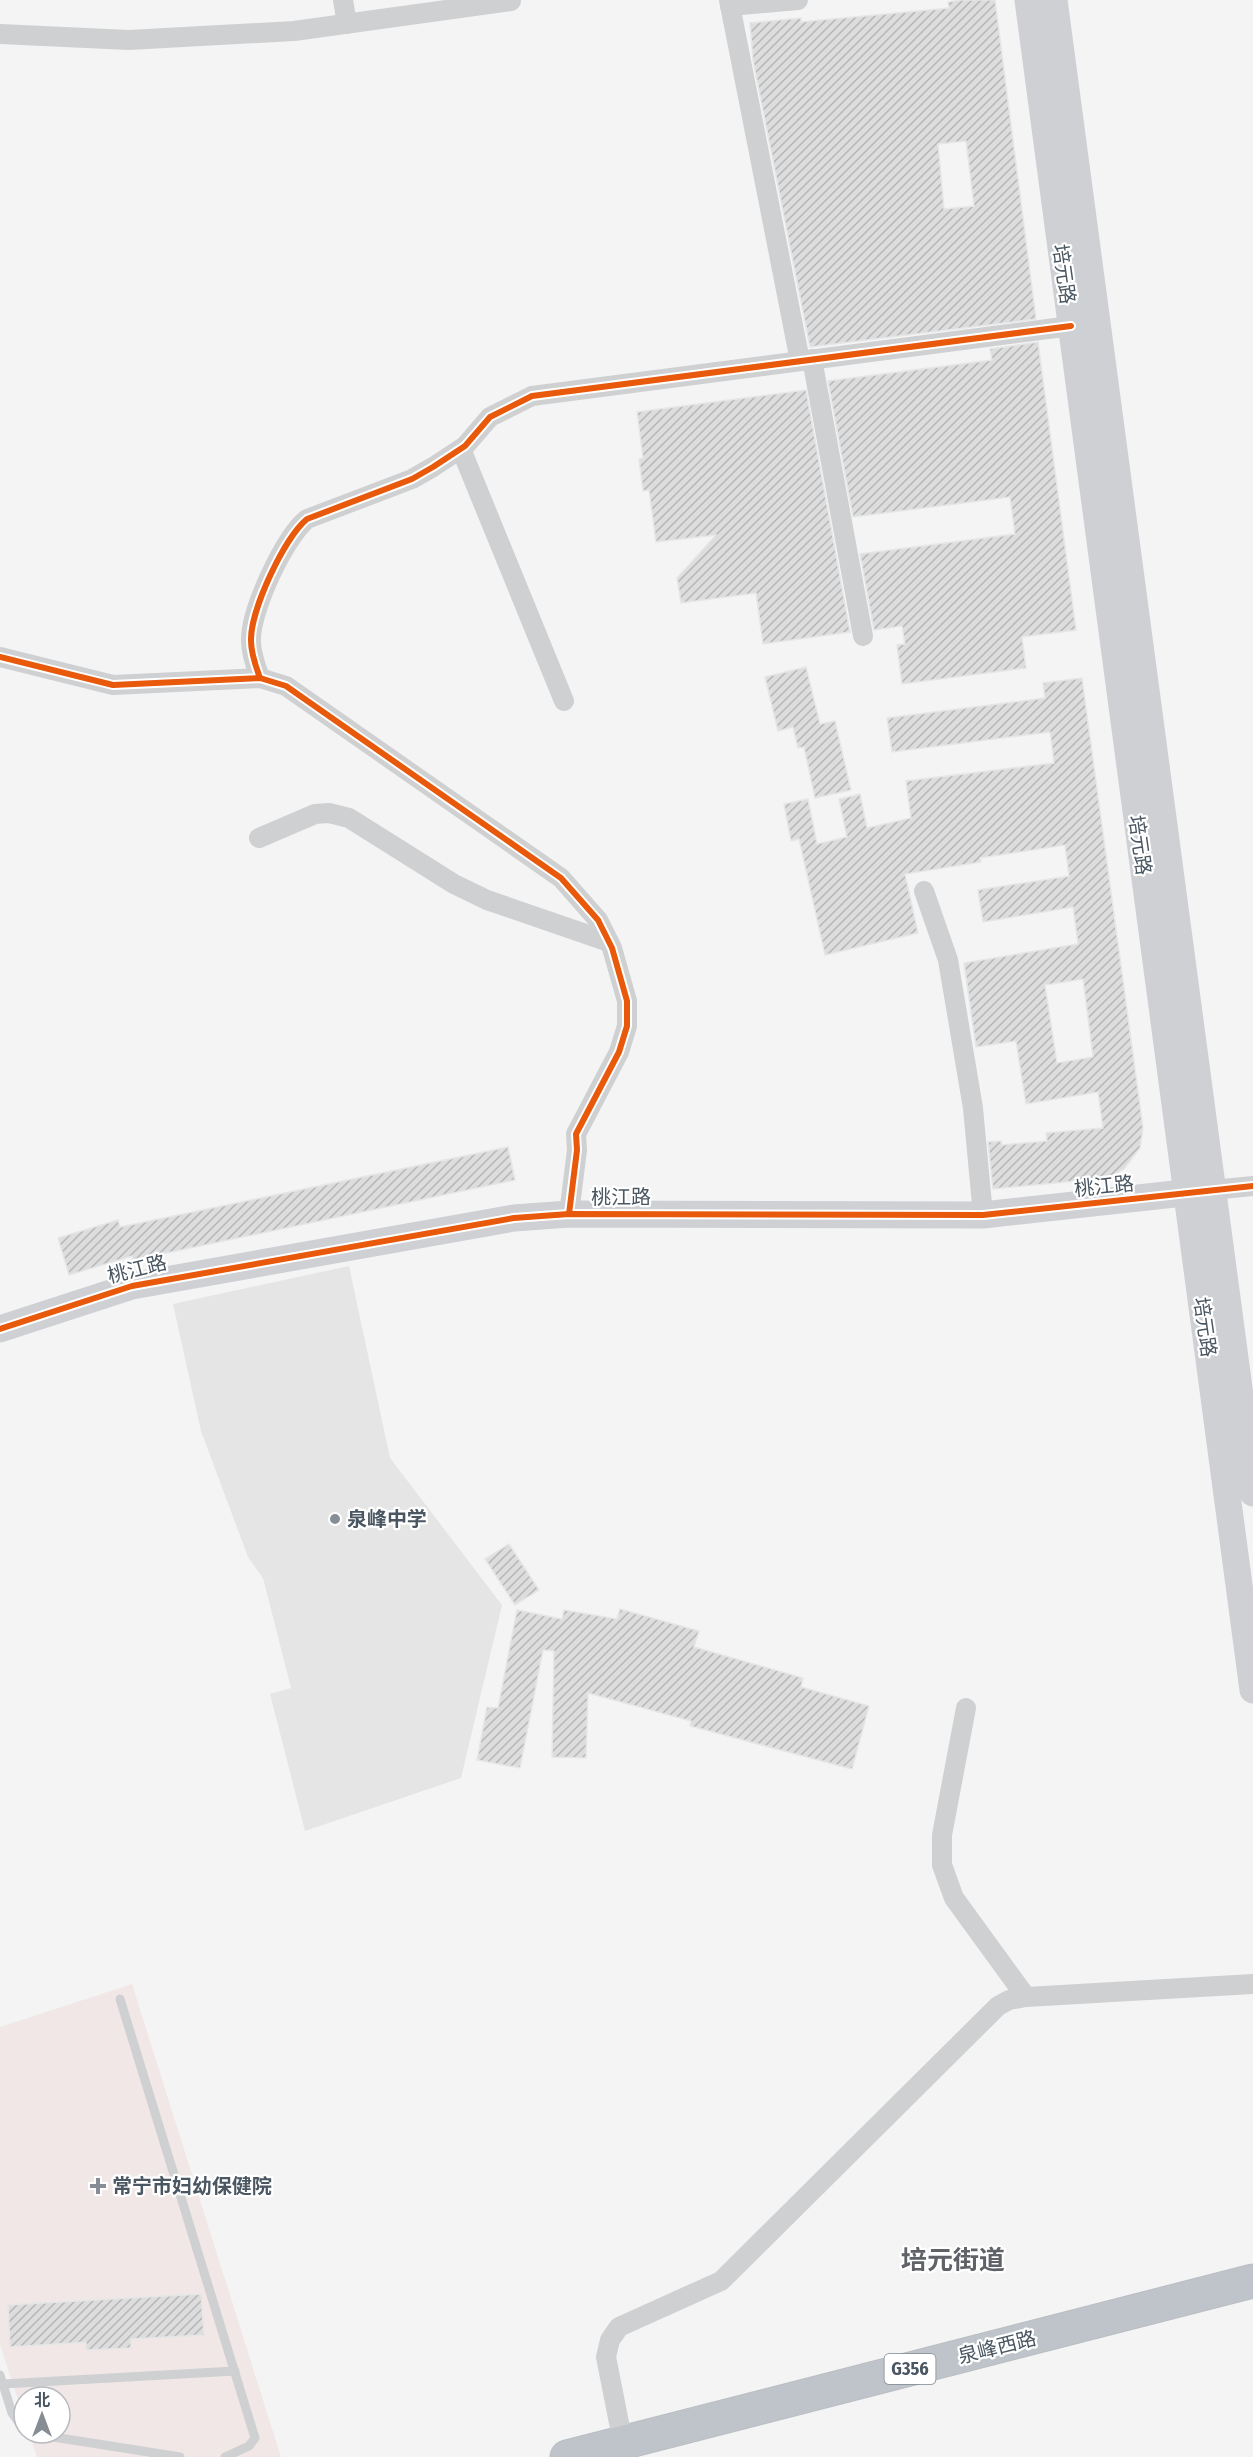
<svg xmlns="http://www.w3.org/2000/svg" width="1253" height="2457" viewBox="0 0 1253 2457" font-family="'Fira Sans Condensed','Noto Sans SC',sans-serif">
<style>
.education{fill:#e6e5e6}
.medical{fill:#f1e7e6}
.building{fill:url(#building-hatch);stroke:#e5e6e7;stroke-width:1.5;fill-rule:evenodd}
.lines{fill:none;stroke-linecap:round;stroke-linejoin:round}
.highway-casing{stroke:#b9bec3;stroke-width:35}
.lane{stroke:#ced0d2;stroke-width:9}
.street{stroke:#ced0d2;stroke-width:20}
.secondary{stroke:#ced0d4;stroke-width:27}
.highway{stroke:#bec4c9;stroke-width:33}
.cycleway-casing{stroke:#fff;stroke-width:10}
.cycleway{stroke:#e8590c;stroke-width:6}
.poi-dot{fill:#868d94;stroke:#fff;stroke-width:2}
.labels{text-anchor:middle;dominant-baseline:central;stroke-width:4.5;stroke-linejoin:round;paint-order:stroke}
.shield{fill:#fff;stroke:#808990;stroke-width:1.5}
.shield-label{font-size:18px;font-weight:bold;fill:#4a5661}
.street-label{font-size:20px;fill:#4a5661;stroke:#fff}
.poi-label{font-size:20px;font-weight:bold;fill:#4a5661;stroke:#fff;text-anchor:start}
.district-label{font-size:26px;font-weight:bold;fill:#5f6368;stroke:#fff}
</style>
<defs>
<pattern id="building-hatch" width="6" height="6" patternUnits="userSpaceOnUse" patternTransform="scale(1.5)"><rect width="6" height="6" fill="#ddddde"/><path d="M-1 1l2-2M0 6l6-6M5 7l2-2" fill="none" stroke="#b5b6b7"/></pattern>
</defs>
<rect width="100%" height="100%" fill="#f4f4f4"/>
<!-- education -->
<path class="education" d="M349 1266 390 1458 502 1605 461 1778 305 1831 270 1694 291 1688 263 1578 248 1557 201 1431 173 1304Z"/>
<!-- medical -->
<path class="medical" d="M132 1984 281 2457H37L29 2433H60V2397H24V2418L0 2345V2027Z"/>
<!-- building -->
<g class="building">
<path d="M960 0H995L1036 319 810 347 753 60 750 23 801 18V22L949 8 948 2ZM966 141 974 206 944 209 938 144Z"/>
<path d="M1038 342 1076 630 1022 637 1026 668 902 684 897 645 905 644 902 626 874 630 860 554 1015 534 1010 497 853 517 828 381 992 360 990 349Z"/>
<path d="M806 390 850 632 763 644 756 593 681 603 677 578 716 535 656 542 649 490 643 491 639 459 643 458 637 412Z"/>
<path d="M806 667 820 724 835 721 851 790 815 798 804 747 798 748 793 727 778 731 765 677Z"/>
<path d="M1082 678 1143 1128 1140 1148 1124 1169 1108 1178 993 1189 988 1142 1001 1141 1002 1145 1047 1141 1046 1133 1103 1128 1098 1092 1026 1104 1016 1041 976 1047 964 963 1078 944 1073 907 983 922 978 890 1069 876 1065 845 980 858 981 862 905 874 918 933 825 955 799 839 791 841 784 804 808 799 817 844 847 837 839 799 860 794 867 828 911 818 906 781 1054 763 1050 732 892 752 887 718 1045 698 1043 683ZM1083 979 1093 1057 1057 1063 1045 985Z"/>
<path d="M508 1147 515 1180 133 1260 132 1256 69 1275 58 1238 118 1220 120 1227Z"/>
<path d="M509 1544 539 1590 515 1605 485 1559Z"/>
<path d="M620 1609 699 1631 694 1647 803 1678 801 1687 869 1706 852 1769 690 1726 691 1721 588 1693 586 1758 552 1757 554 1651 543 1650 520 1768 477 1760 487 1707 498 1708 517 1610 562 1619 564 1610 617 1619Z"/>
<path d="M201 2294 204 2335 131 2339V2348L86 2350V2342L10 2347 8 2305Z"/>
</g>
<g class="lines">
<defs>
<path id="highway" d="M567 2457 1253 2281"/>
</defs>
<!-- highway casing -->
<use href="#highway" class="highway-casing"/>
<!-- lane -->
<g class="lane">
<path d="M120 1999 255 2438 249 2446 225 2457"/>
<path d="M0 2375 12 2413 24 2430"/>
<path d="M3 2384 235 2371"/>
<path d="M28 2433 180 2457"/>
</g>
<!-- street -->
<g class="street">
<path d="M343 0 347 24"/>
<path d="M729 0 800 361"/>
<path d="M730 6 798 0"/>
<path d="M0 34 129 40 294 31 511 1"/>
<path d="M812 359 863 636"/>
<path d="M461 449 564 701"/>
<path d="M0 657 113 685 260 678 286 686 561 878 598 920 612 948 627 1001V1026L619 1052 576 1134 577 1150 569 1214"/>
<path d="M260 678C256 667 251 654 251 641 250 611 284 538 307 519L412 479 433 467 465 446 490 417 532 396 1071 326"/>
<path d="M259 838 315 814 329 813 349 818 454 884 487 900 609 942"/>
<path d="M924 891 948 960 973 1108 983 1215"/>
<path d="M1212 1190 1253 1186"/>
<path d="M966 1708 942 1835V1865L954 1898 1026 1997"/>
<path d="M623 2443 606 2357 610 2340 619 2327 721 2281 998 2006 1009 2000 1026 1997 1253 1984"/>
</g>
<!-- secondary -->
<g class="secondary">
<path d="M1028 0 1253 1690"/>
<path d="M1054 0 1253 1493"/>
<path d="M0 1329 132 1286 514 1218 569 1214 983 1215 1202 1191"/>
</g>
<!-- highway -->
<use href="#highway" class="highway"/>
<defs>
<g id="cycleway">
<path d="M0 657 113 685 260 678 286 686 561 878 598 920 612 948 627 1001V1026L619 1052 576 1134 577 1150 569 1214"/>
<path d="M260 678C256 667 251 654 251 641 250 611 284 538 307 519L412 479 433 467 465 446 490 417 532 396 1071 326"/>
<path d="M0 1329 132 1286 514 1218 569 1214 983 1215 1253 1186"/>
</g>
</defs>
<!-- cycleway casing -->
<use href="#cycleway" class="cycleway-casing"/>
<!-- cycleway -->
<use href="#cycleway" class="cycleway"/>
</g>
<!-- markers -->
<g class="poi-dot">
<circle cx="335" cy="1519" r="6"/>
<path d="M95 2177h6v6h6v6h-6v6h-6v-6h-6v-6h6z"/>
</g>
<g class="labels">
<!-- shield labels -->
<rect class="shield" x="884.5" y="2354" width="51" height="30" rx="4.5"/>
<g class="shield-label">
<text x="910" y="2369">G356</text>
</g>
<!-- street labels -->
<g class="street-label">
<text transform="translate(1064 274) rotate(82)">培元路</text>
<text transform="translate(1140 845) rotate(82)">培元路</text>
<text transform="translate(1104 1186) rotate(-6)">桃江路</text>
<text x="621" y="1197">桃江路</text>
<text transform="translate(137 1269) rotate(-14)">桃江路</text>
<text transform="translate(1205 1327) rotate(82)">培元路</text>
<text transform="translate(997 2347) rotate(-14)">泉峰西路</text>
</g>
<!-- poi labels -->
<g class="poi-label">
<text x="347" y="1519">泉峰中学</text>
<text x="112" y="2186">常宁市妇幼保健院</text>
</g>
<!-- district labels -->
<g class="district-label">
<text x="953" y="2260">培元街道</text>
</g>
</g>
<!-- north arrow -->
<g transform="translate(42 2415)"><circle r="28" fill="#ffffff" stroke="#b7bbc0" stroke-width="1.5"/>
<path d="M0-4.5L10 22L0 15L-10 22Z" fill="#868d94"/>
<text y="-9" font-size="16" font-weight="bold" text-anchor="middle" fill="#4a5661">北</text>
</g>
</svg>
